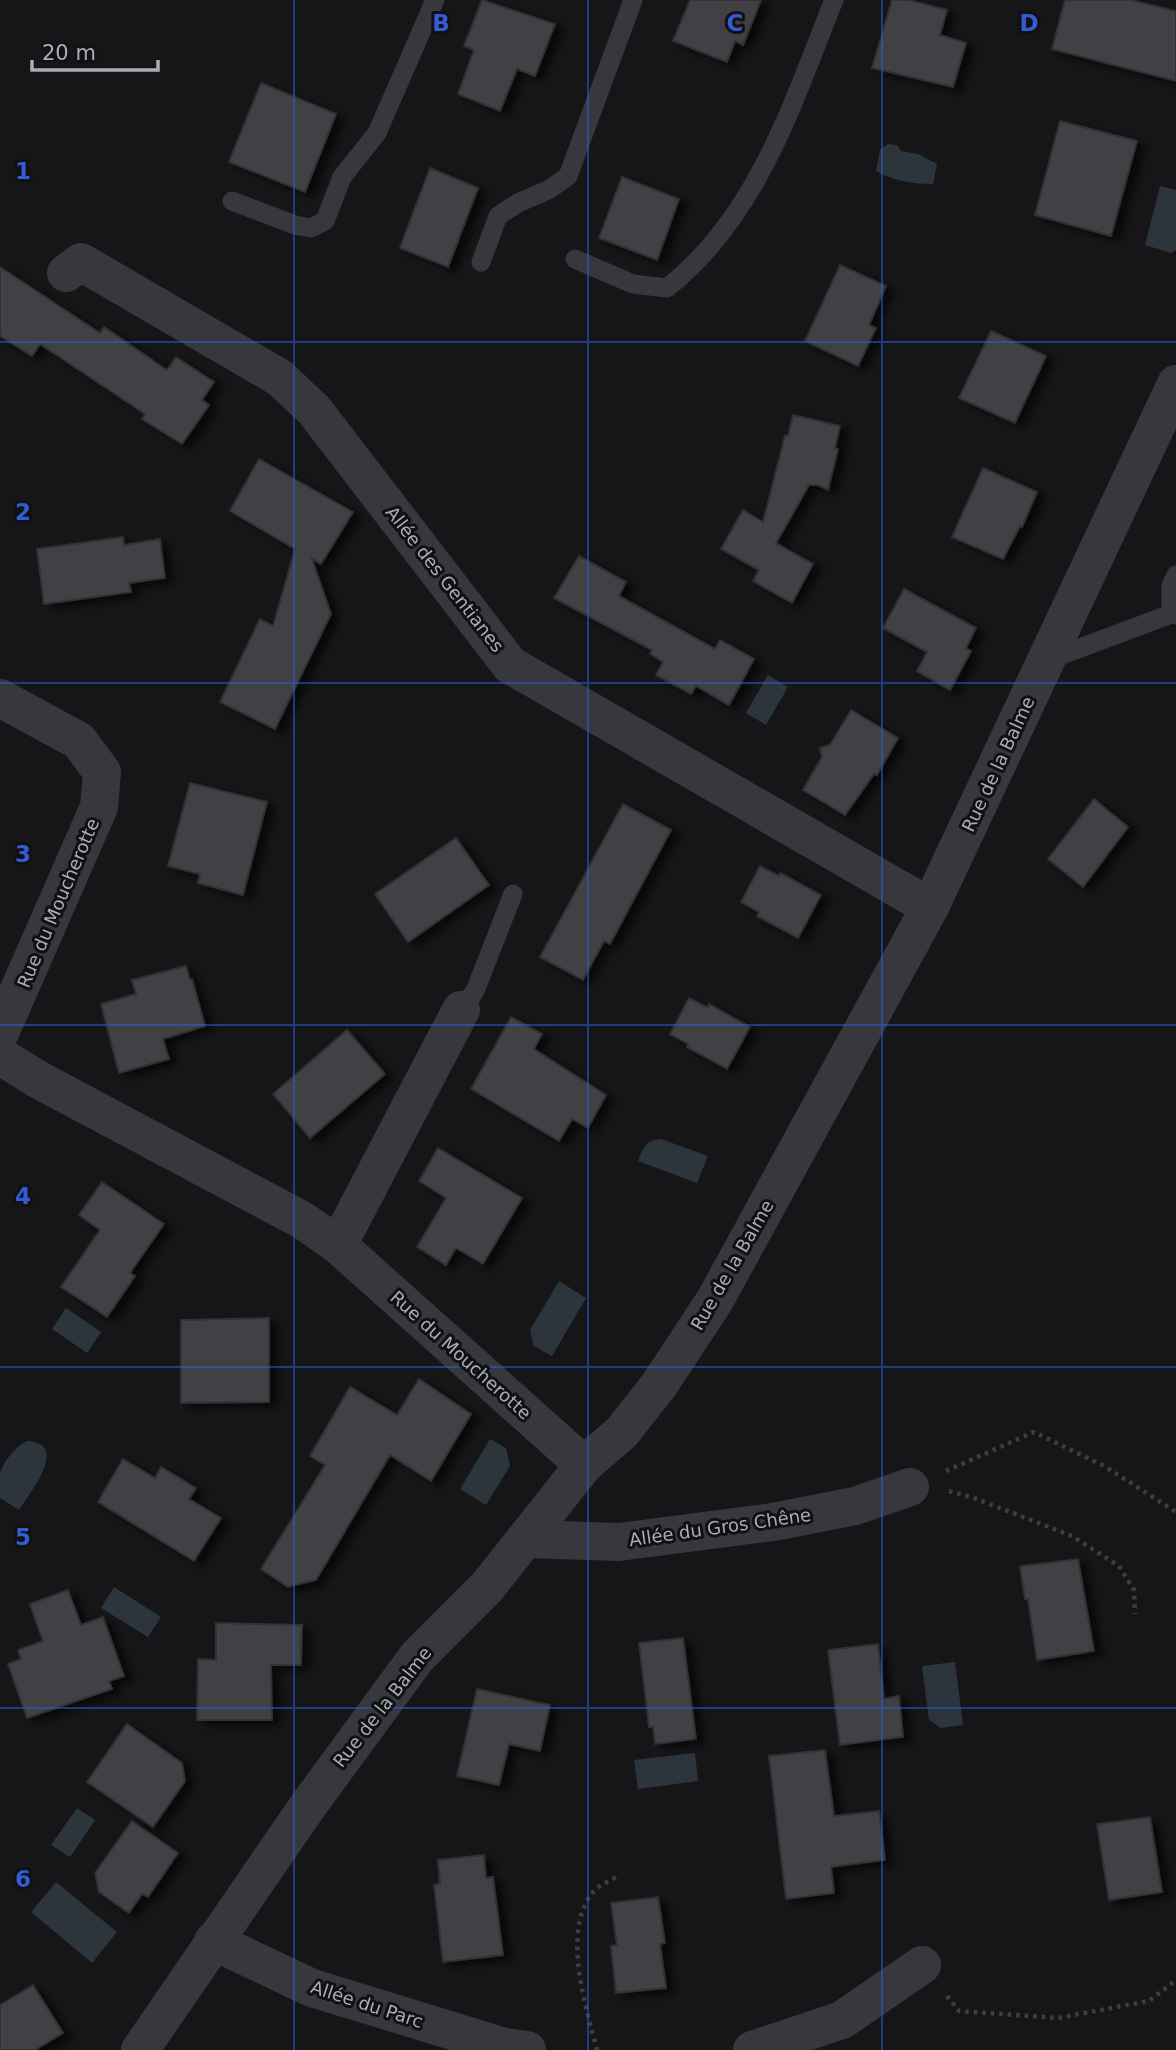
<svg xmlns="http://www.w3.org/2000/svg" width="1176" height="2050" viewBox="0 0 1176 2050" font-family="'DejaVu Sans',sans-serif">
<style>
.water{fill:#2c353c}
.building{fill:#404145;stroke:#303034;stroke-width:2;filter:url(#shadow)}
.lines{fill:none;stroke-linecap:round;stroke-linejoin:round}
.path{stroke:#3d3f44;stroke-width:4.5;stroke-dasharray:3.5 5;stroke-linecap:butt}
.service{stroke:#37383d;stroke-width:19}
.minor{stroke:#37383d;stroke-width:38}
.grid{fill:none;stroke:#325cd3;stroke-width:2;stroke-opacity:0.55}
.labels{text-anchor:middle;dominant-baseline:central;stroke-width:6;stroke-linejoin:round;paint-order:stroke}
.street-label{font-size:18px;fill:#a8adb8;stroke:#111113}
.grid-label{font-size:23px;text-anchor:middle;font-weight:bold;fill:#325cd3;stroke:#111113;stroke-width:6;stroke-linejoin:round;paint-order:stroke}
</style>
<defs>
<filter id="shadow"><feDropShadow dx="8" dy="4.5" stdDeviation="3.5" flood-color="#0009"/></filter>
</defs>
<rect width="100%" height="100%" fill="#161618"/>
<!-- water -->
<g class="water">
<path d="M888 144 897 145 901 151 918 154 937 164 933 184C911 184 895 181 876 171L880 150Z"/>
<path d="M1160 186 1176 190V250L1171 253 1145 245Z"/>
<path d="M768 675 788 687 766 725 746 713Z"/>
<path d="M661 1139 708 1156 697 1183 638 1161C643 1148 646 1140 661 1139Z"/>
<path d="M559 1281 586 1298 552 1356 534 1346 530 1330Z"/>
<path d="M66 1308 101 1332 87 1353 52 1329Z"/>
<path d="M490 1439 506 1448 510 1466 486 1505 460 1489Z"/>
<path d="M27 1441C71 1443 29 1494 19 1510L0 1498C0 1491 0 1480 0 1473 3 1462 17 1445 27 1441Z"/>
<path d="M114 1587 161 1617 148 1637 101 1608Z"/>
<path d="M955 1662 963 1725 941 1728 929 1720 922 1666Z"/>
<path d="M695 1753 698 1781 638 1789 634 1760Z"/>
<path d="M77 1808 95 1820 70 1857 51 1845Z"/>
<path d="M56 1882 117 1932 92 1963 31 1912Z"/>
</g>
<!-- building -->
<g class="building">
<path d="M482 0 555 24 535 76 517 69 500 111 458 94 474 50 464 46Z"/>
<path d="M690 0H761L743 45 735 41 727 62 673 41Z"/>
<path d="M892 0H909L947 10 940 35 966 43 953 87 872 68Z"/>
<path d="M1065 0H1131L1176 11V81L1052 49Z"/>
<path d="M261 83 336 114 305 192 229 162Z"/>
<path d="M1060 121 1137 141 1111 236 1035 215Z"/>
<path d="M430 168 478 188 448 267 400 248Z"/>
<path d="M622 177 679 199 657 260 599 238Z"/>
<path d="M840 265 886 286 869 325 876 328 858 366 805 341Z"/>
<path d="M0 267 100 333 104 327 167 370 176 357 214 382 202 400 209 405 182 444 142 419 145 414 40 344 32 356 0 336Z"/>
<path d="M991 331 1046 356 1015 423 959 398Z"/>
<path d="M793 415 840 426 835 448 838 449 828 490 818 485H809L776 543 813 564 792 603 753 581 759 570 721 549 743 510 763 522 785 436H788Z"/>
<path d="M259 459 353 512 321 564 312 559 331 614 275 729 220 702 260 619 273 626 295 549 230 511Z"/>
<path d="M983 468 1037 492 1022 527 1020 526 1003 559 952 537Z"/>
<path d="M123 537 124 545 160 539 165 578 129 583 131 592 44 604 37 549Z"/>
<path d="M579 556 626 582 619 596 715 649 720 640 754 659 729 705 696 686 691 694 656 675 663 662 650 654 652 650 554 598Z"/>
<path d="M904 589 976 628 966 648 971 651 950 690 917 671 927 652 883 628Z"/>
<path d="M851 710 898 738 877 775 874 774 845 815 803 790 822 757 820 748 830 745Z"/>
<path d="M190 783 267 802 243 895 198 883 200 874 168 866Z"/>
<path d="M1094 799 1128 827 1083 887 1048 859Z"/>
<path d="M623 804 671 830 610 944 604 941 583 980 540 957Z"/>
<path d="M456 838 489 885 408 942 375 894Z"/>
<path d="M760 866 779 876 780 873 821 895 798 938 757 916 759 912 741 902Z"/>
<path d="M186 966 190 980 192 979 205 1026 163 1039 169 1059 119 1073 101 1004 136 994 132 980Z"/>
<path d="M689 998 708 1008 709 1004 750 1027 727 1069 687 1047 688 1044 670 1034Z"/>
<path d="M511 1017 542 1034 534 1049 606 1095 588 1128 572 1119 559 1141 471 1089Z"/>
<path d="M347 1030 385 1074 310 1138 273 1094Z"/>
<path d="M438 1148 522 1198 483 1264 456 1248 446 1265 417 1247 446 1198 419 1181Z"/>
<path d="M102 1182 164 1224 130 1273 135 1276 107 1317 61 1287 100 1230 79 1215Z"/>
<path d="M269 1318V1402L181 1403V1320Z"/>
<path d="M419 1379 471 1414 431 1481 390 1455 316 1580 288 1587 261 1569 325 1465 310 1456 350 1387 397 1415Z"/>
<path d="M123 1459 155 1478 161 1467 196 1488 189 1499 221 1518 194 1561 98 1502Z"/>
<path d="M1078 1559 1094 1651 1037 1660 1028 1599H1025L1020 1566Z"/>
<path d="M68 1590 81 1625 103 1617 124 1676 109 1681 112 1689 27 1718 8 1664 21 1659 18 1650 43 1641 30 1604Z"/>
<path d="M216 1623 302 1625 301 1665H271L272 1720H197L198 1659 216 1660Z"/>
<path d="M683 1638 696 1739 655 1744 653 1727H649L639 1643Z"/>
<path d="M878 1644 884 1699 899 1696 903 1737 840 1745 828 1650Z"/>
<path d="M477 1689 550 1705 540 1751 509 1744 499 1785 457 1776Z"/>
<path d="M127 1724 182 1763 185 1781 153 1827 87 1782Z"/>
<path d="M825 1750 834 1816 879 1811 885 1860 831 1867 834 1893 786 1899 769 1756Z"/>
<path d="M1150 1817 1162 1892 1109 1900 1097 1824Z"/>
<path d="M132 1821 178 1853 148 1897 142 1894 129 1913 99 1892 95 1873Z"/>
<path d="M484 1855 486 1878 493 1877 503 1955 443 1962 434 1885 440 1884 438 1860Z"/>
<path d="M658 1897 665 1943 660 1944 666 1988 616 1993 611 1946 617 1945 611 1903Z"/>
<path d="M33 1985 63 2033 35 2050H0V2005Z"/>
</g>
<g class="lines">
<!-- path -->
<g class="path">
<path d="M946 1471 1034 1432 1106 1467 1176 1512"/>
<path d="M949 1491 974 1498 1072 1536 1119 1566 1134 1590 1135 1614"/>
<path d="M947 1996 959 2011 1058 2018 1149 2001 1176 1980"/>
<path d="M597 2050C586 2007 561 1931 593 1892 599 1885 612 1880 620 1875"/>
</g>
<!-- service -->
<g class="service">
<path d="M232 201 295 225 311 228 325 221 342 177 377 133 435 0"/>
<path d="M575 259 633 284 667 288C758 216 792 104 834 0"/>
<path d="M481 262 498 216 518 203 550 189 568 176 633 0"/>
<path d="M1171 614V586L1176 575"/>
<path d="M1048 660 1171 614 1176 615"/>
<path d="M461 1010 475 991 513 894"/>
</g>
<!-- minor -->
<g class="minor">
<path d="M66 273 81 262 280 378 314 410 510 665 930 907"/>
<path d="M0 698 79 741 102 772 99 807 0 1033"/>
<path d="M0 1056 39 1080 302 1220 338 1245 584 1465"/>
<path d="M338 1245 461 1010"/>
<path d="M526 1539 619 1542 773 1522 855 1506 910 1487"/>
<path d="M213 1941 312 1988 505 2047 527 2050"/>
<path d="M140 2050 307 1807 417 1657 487 1587 584 1465 622 1432 659 1385 715 1300 930 907 1176 384"/>
<path d="M752 2050 842 2020 922 1965"/>
</g>
</g>
<!-- grid -->
<path class="grid" d="M294 0V2050M588 0V2050M882 0V2050M0 342H1176M0 683H1176M0 1025H1176M0 1367H1176M0 1708H1176"/>
<g class="labels">
<!-- street labels -->
<g class="street-label">
<text transform="translate(445 579) rotate(52)">Allée des Gentianes</text>
<text transform="translate(998 764) rotate(-65)">Rue de la Balme</text>
<text transform="translate(58 903) rotate(-67)">Rue du Moucherotte</text>
<text transform="translate(732 1265) rotate(-60)">Rue de la Balme</text>
<text transform="translate(461 1355) rotate(42)">Rue du Moucherotte</text>
<text transform="translate(720 1527) rotate(-8)">Allée du Gros Chêne</text>
<text transform="translate(382 1707) rotate(-52)">Rue de la Balme</text>
<text transform="translate(367 2004) rotate(18)">Allée du Parc</text>
</g>
</g>
<g class="grid-label">
<text x="441" y="31">B</text>
<text x="735" y="31">C</text>
<text x="1029" y="31">D</text>
<text x="23" y="179">1</text>
<text x="23" y="520">2</text>
<text x="23" y="862">3</text>
<text x="23" y="1204">4</text>
<text x="23" y="1545">5</text>
<text x="23" y="1887">6</text>
</g>
<!-- scale -->
<path d="M32 60v10h126v-10" fill="none" stroke="#a8adb8" stroke-width="3.5"/>
<text x="42" y="60" font-size="21" fill="#a8adb8" stroke="#111113" stroke-width="5" paint-order="stroke">20 m</text>
</svg>
